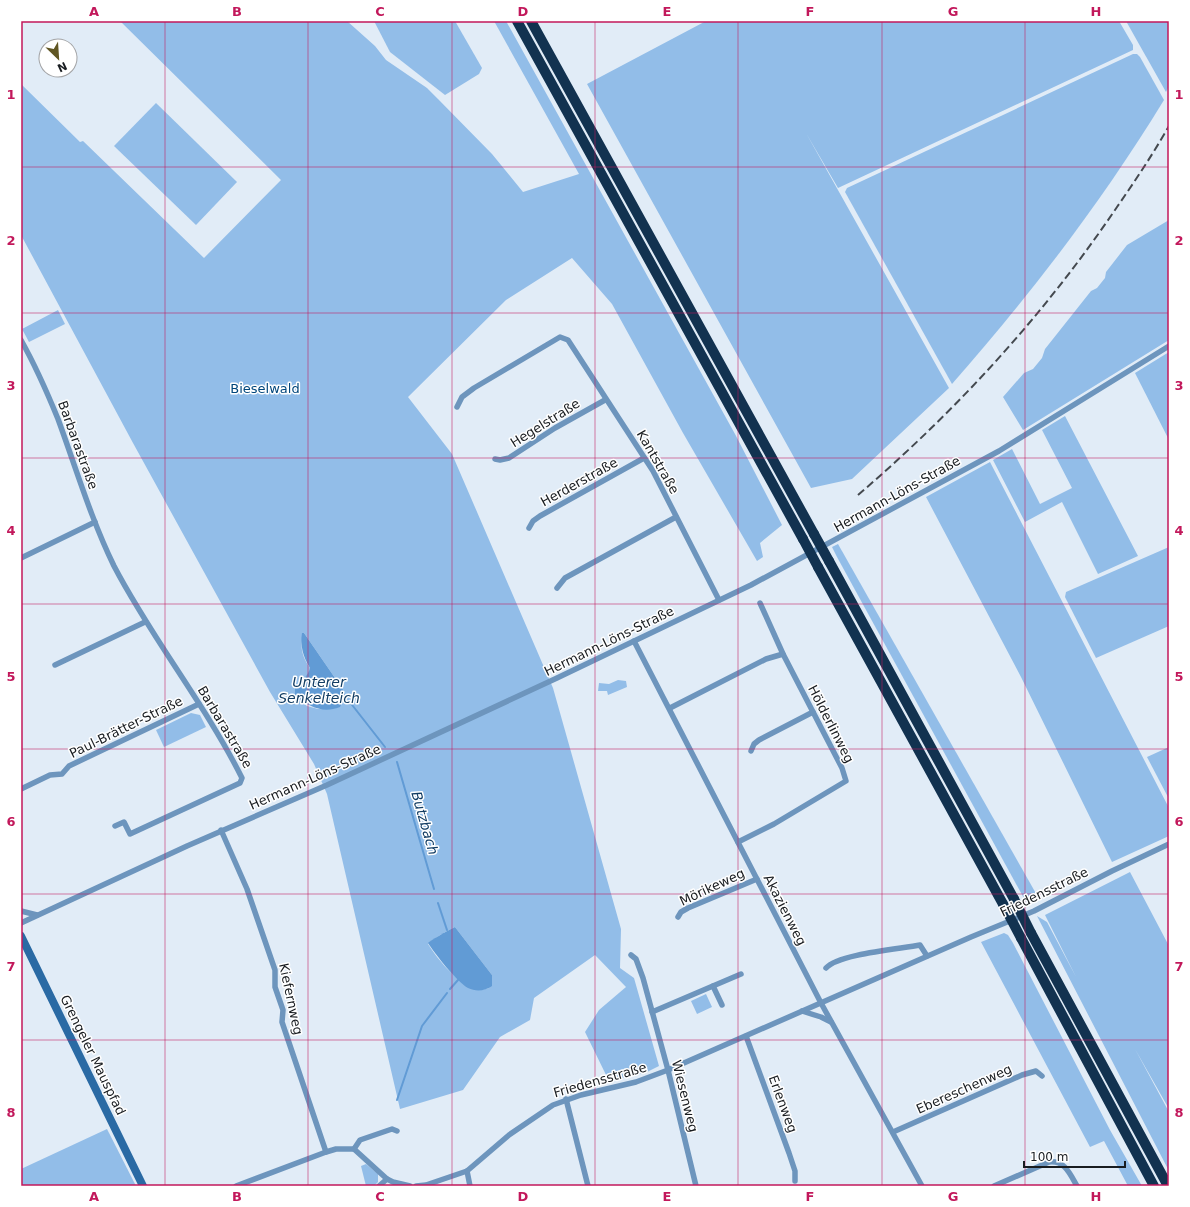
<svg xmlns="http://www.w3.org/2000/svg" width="1190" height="1207" viewBox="0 0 1190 1207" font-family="'DejaVu Sans',sans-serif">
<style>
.green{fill:#92bde8;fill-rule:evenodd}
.water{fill:#619bd5}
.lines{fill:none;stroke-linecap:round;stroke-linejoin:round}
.stream{stroke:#619bd5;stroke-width:2}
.street{stroke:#6d95bd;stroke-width:5.5}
.secondary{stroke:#2a6aa4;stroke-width:8}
.highway{stroke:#123250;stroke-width:10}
.rail{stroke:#44494f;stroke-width:2;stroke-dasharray:8 4;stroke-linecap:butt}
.highway-bridge{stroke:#123250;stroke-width:10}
.grid{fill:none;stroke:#c2185b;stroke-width:1;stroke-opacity:0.55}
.labels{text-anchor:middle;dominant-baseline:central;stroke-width:3;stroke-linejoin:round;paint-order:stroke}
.park-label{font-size:13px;fill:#00467b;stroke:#fff}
.street-label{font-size:13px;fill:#181c20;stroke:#fff}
.water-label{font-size:14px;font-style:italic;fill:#113c63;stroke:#fff}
.neatline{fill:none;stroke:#c2185b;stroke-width:1.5}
.grid-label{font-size:13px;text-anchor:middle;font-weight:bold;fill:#c2185b}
</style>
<rect width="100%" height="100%" fill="#e1ecf7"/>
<!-- green -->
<g class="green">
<path d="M120 21H347L375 46 386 60 427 88 438 99 492 154 523 192 579 174 494 21H506L735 434 782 525 760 543 763 557 757 561 683 433 612 304 572 258 506 300 408 397 452 454 553 688 621 929 620 968 634 978 659 1066 647 1072 609 1081 585 1032 599 1010 626 987 595 955 534 998 530 1020 500 1037 463 1090 400 1109 327 794 314 764 270 692 133 443 21 235V84L80 142 83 141 204 258 281 180ZM304 633 344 691V697L336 708 318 709 307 706 295 697 296 687 309 673 310 668C302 657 299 645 304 633ZM455 927 492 975 489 988C467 997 438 960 428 944 431 940 450 929 455 927Z"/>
<path d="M374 21H455L482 68 479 74 445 95 390 52Z"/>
<path d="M706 21H1119L1133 45V50L838 188 806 133 949 388 852 479 811 488 587 84Z"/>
<path d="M1126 21H1169V86L1166 92Z"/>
<path d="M1133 54H1137L1140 57 1164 100C1101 203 1031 294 952 384L845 192 847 188Z"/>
<path d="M156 103 237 182 196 225 114 146Z"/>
<path d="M1169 220V340L1023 430 1003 397 1024 373 1033 369 1042 358 1045 349 1091 291 1097 288 1105 278 1106 272 1127 245Z"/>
<path d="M58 310 65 324 29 342 22 329Z"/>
<path d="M1169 352V440L1135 373Z"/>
<path d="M1065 416 1138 556 1098 574 1062 502 1025 522 993 460 1012 449 1040 504 1072 488 1042 430Z"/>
<path d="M990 462 1169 808V836L1112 862 1021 677 926 497Z"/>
<path d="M838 544 1038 897 1026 902 837 557 832 547Z"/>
<path d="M1169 547V626L1096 658 1065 597 1066 592Z"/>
<path d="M618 680 626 681 627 687 608 695 607 691H598L599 683 609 684Z"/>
<path d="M191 713 200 715 206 727 164 747 156 730Z"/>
<path d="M1169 747V799L1147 757Z"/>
<path d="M1130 872 1169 946V1109L1135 1049 1169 1112V1171L1037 916 1047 922 1076 977 1045 915Z"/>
<path d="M1004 933 1008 935 1013 943 1110 1130 1142 1186H1128L1104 1141 1090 1147 981 942Z"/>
<path d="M706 994 712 1007 697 1014 691 1001Z"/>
<path d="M107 1129 136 1186H21V1169Z"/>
<path d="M366 1164 378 1174V1182L374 1186H366L361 1166Z"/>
</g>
<!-- water -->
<g class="water">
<path d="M302 633H304L344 691 345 696 340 707C322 714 310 706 295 697V687C301 680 308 677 310 668 303 657 300 645 302 633Z"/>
<path d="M455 927 492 975V986C485 991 476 992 468 988 457 982 435 954 428 943 431 940 450 929 455 927Z"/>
</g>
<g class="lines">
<!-- stream -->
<g class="stream">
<path d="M349 701 385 747"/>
<path d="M397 762 434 889"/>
<path d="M438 903 447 930"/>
<path d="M450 989 458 980"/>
<path d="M397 1100 422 1026 447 993"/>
</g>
<!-- street -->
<g class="street">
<path d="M21 340C35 365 47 392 58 419 76 468 91 519 114 566 152 639 205 704 242 778L240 783 130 834 124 822 115 826"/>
<path d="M457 407 462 397 474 388 560 337 568 340 653 471 719 600"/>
<path d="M495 459 500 460 509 458 555 428 605 400"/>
<path d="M529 528 533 521 540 516 644 458"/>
<path d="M21 558 95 522"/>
<path d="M557 588 565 578 676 517"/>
<path d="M634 641 821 1003 922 1186"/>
<path d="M55 665 145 622"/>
<path d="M670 708 766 659 783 654"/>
<path d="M751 751 754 744 759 740 813 712"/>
<path d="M21 789 50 775 62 774 69 766 199 704"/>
<path d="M221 830 247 889 275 970V987L283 1010 282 1022 326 1152"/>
<path d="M738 842 774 824 846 781 842 768 783 654 760 603"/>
<path d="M21 911 37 915"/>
<path d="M678 917 681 912 688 908 757 879"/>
<path d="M21 923 187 846 327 785 557 678 751 585 999 451 1169 346"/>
<path d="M631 955 636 959 643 978 668 1070 696 1186"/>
<path d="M826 968C838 954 899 949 920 945L927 956"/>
<path d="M713 986 722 1005"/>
<path d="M802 1011 821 1017 831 1022"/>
<path d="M652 1012 741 974"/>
<path d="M746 1036 789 1153 795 1171V1181"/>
<path d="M566 1099 588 1186"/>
<path d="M893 1132 1022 1075 1036 1071 1042 1076"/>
<path d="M354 1149 387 1179 393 1182 410 1186"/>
<path d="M467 1171 470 1186"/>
<path d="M236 1186 326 1152 336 1149H354L360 1140 392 1129 397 1131"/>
<path d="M379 1186 387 1179"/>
<path d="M416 1186 426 1185 467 1171 509 1135 553 1105 581 1095 636 1082 668 1070 971 937 1034 911 1112 871 1169 844"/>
<path d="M994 1186 1049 1162C1065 1160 1070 1174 1077 1186"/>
</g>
<!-- secondary -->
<path class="secondary" d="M21 936 143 1186"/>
<!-- highway -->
<g class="highway">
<path d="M517 21 803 539"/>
<path d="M531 21 814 534"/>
<path d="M829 561 1014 899"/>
<path d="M818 567 1003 904"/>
<path d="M1031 933 1168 1186"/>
<path d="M1021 938 1154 1186"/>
</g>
<!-- rail -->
<path class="rail" d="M858 495C957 410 1044 315 1117 207 1135 181 1153 154 1169 126"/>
<!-- highway-bridge -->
<g class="highway-bridge">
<path d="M814 534 829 561"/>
<path d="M803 539 818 567"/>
<path d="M1014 899 1031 933"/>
<path d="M1003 904 1021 938"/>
</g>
</g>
<!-- grid -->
<path class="grid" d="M165 21V1186M308 21V1186M452 21V1186M595 21V1186M738 21V1186M882 21V1186M1025 21V1186M21 167H1169M21 313H1169M21 458H1169M21 604H1169M21 749H1169M21 894H1169M21 1040H1169"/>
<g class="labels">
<!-- park labels -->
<g class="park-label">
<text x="265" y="388">Bieselwald</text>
</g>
<!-- street labels -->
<g class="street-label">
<text transform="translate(545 423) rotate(-32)">Hegelstraße</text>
<text transform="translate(78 445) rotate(70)">Barbarastraße</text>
<text transform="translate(658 462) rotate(60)">Kantstraße</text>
<text transform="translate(579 482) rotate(-29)">Herderstraße</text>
<text transform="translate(897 494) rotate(-29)">Hermann-Löns-Straße</text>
<text transform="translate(609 641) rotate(-26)">Hermann-Löns-Straße</text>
<text transform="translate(831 724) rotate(63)">Hölderlinweg</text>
<text transform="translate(126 727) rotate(-26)">Paul-Brätter-Straße</text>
<text transform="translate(225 727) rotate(59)">Barbarastraße</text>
<text transform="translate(315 777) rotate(-24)">Hermann-Löns-Straße</text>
<text transform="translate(712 887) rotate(-25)">Mörikeweg</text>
<text transform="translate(1044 892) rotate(-26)">Friedensstraße</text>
<text transform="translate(785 910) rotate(63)">Akazienweg</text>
<text transform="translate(291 999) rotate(78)">Kiefernweg</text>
<text transform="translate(93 1055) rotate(64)">Grengeler Mauspfad</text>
<text transform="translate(600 1080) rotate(-16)">Friedensstraße</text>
<text transform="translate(964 1089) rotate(-24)">Ebereschenweg</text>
<text transform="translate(685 1096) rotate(76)">Wiesenweg</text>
<text transform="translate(783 1104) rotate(70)">Erlenweg</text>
</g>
<!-- water labels -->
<g class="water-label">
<text x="319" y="682">Unterer<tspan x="319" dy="16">Senkelteich</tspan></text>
<text transform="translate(425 823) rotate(74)">Butzbach</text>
</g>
</g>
<!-- border -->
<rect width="1190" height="1207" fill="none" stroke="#ffffff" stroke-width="44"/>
<!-- north arrow -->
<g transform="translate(58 58) rotate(155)"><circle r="19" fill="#ffffff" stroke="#a3a4a6"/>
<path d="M0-3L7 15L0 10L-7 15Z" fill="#605623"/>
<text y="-6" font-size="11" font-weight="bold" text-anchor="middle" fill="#181c20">N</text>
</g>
<!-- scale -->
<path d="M1024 1161v6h101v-6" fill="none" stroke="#181c20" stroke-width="2"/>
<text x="1030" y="1161" font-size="12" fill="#181c20" stroke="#ffffff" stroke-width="3" paint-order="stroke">100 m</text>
<rect x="22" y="22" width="1146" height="1163" class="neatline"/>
<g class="grid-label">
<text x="94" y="16">A</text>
<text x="237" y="16">B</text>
<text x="380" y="16">C</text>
<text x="523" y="16">D</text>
<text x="667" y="16">E</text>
<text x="810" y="16">F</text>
<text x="953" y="16">G</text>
<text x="1096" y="16">H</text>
<text x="11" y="99">1</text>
<text x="1179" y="99">1</text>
<text x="11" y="245">2</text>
<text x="1179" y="245">2</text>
<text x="11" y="390">3</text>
<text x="1179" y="390">3</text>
<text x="11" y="535">4</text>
<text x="1179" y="535">4</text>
<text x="11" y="681">5</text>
<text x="1179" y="681">5</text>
<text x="11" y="826">6</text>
<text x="1179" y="826">6</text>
<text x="11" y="971">7</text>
<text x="1179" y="971">7</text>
<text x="11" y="1117">8</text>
<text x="1179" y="1117">8</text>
<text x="94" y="1201">A</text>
<text x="237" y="1201">B</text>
<text x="380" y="1201">C</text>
<text x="523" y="1201">D</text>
<text x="667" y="1201">E</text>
<text x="810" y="1201">F</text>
<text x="953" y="1201">G</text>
<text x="1096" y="1201">H</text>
</g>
</svg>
